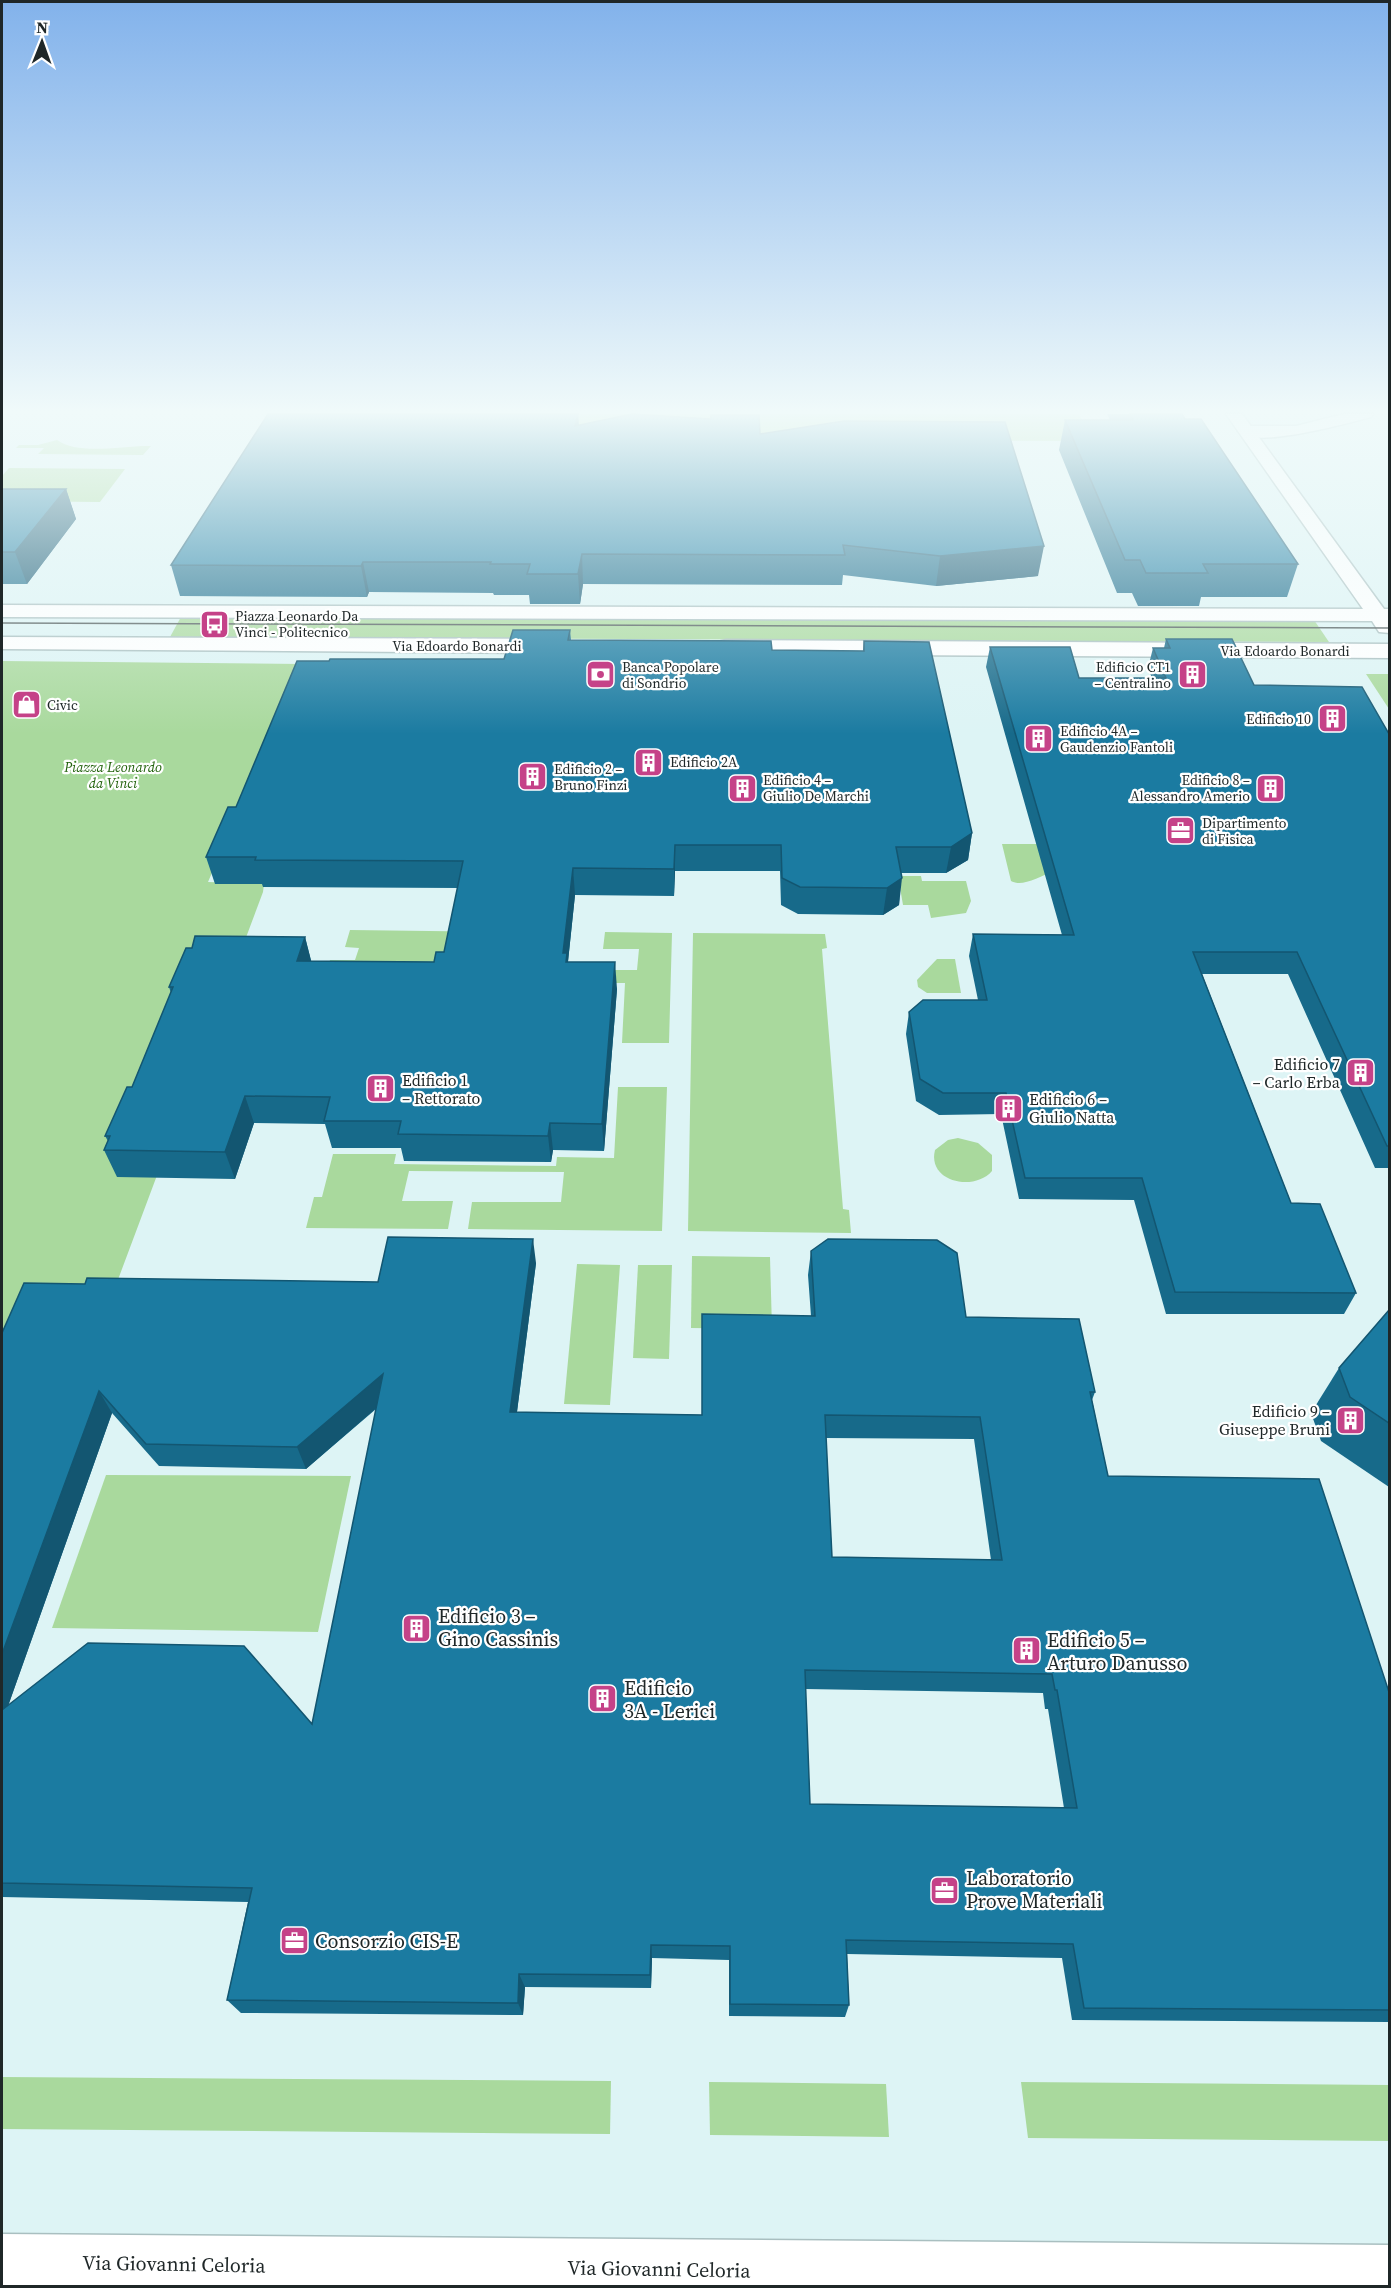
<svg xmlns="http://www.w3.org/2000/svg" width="1391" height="2288" viewBox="0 0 1391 2288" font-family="'Source Serif 4',serif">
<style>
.green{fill:#a9d99d}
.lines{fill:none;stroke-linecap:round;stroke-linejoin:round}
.minor-casing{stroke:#a9bfc0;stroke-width:3}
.tertiary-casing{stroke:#a9bfc0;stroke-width:3}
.minor{fill:#fff;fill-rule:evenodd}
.tertiary{fill:#fff;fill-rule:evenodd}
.tram{stroke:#4a5556;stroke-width:1.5}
.wall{fill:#176a8a;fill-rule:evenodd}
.shaded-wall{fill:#135671}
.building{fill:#1b7ba1;stroke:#135671;stroke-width:1.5;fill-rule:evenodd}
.labels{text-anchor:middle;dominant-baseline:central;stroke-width:4.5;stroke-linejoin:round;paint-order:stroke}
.far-poi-label{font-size:14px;fill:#1f2728;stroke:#fff;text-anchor:start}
.far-street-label{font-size:14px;fill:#1f2728;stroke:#fff}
.far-park-label{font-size:14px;font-style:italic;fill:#23630d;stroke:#fff}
.poi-label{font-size:16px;fill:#1f2728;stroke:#fff;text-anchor:end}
.near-poi-label{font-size:20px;fill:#1f2728;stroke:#fff;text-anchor:start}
.near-street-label{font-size:20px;fill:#1f2728;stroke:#fff}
</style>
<rect width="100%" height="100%" fill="#ddf4f5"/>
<!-- green -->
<g class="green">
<path d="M386 414H1079L1093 441 632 440Z"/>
<path d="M57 440C79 456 124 445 151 446L143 455 38 454 44 448H16L19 445H38Z"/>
<path d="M9 468 125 469 100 502 2 501V476Z"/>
<path d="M182 615 1314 620 1329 642 170 637Z"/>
<path d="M2 661 302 664 208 882 264 884 263 892 110 1301 2 1361Z"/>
<path d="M1366 674H1389V709Z"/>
<path d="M1002 844H1091L1087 850C1071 859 1028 891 1011 881Z"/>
<path d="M898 876H921L922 881H966L971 901 966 913 931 918 928 905H903Z"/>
<path d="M350 930 508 932 501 979 320 994 330 960H355L359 948 345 947Z"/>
<path d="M605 932 672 933 669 1043H622L625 983H576L523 970H637L639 949H603Z"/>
<path d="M693 933 825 934 827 948 822 949 843 1209 849 1210 851 1233 688 1231Z"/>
<path d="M937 959H955L961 993H927L918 987 917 980Z"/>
<path d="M618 1087H667L662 1231 468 1229 472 1202H561L564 1172 409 1171 402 1201H453L448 1229 306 1228 314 1197H322L333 1154H396L394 1164 556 1166 557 1157 614 1158Z"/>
<path d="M958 1138 978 1143 992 1155V1171C974 1192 927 1182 935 1150L948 1140Z"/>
<path d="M692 1256 770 1257 772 1329 691 1328Z"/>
<path d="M577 1264 620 1265 610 1405 564 1404Z"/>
<path d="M638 1265H672L669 1359 633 1358Z"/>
<path d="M106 1475 351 1476 318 1632 52 1628Z"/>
<path d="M2 2077 611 2081 610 2134 2 2129Z"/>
<path d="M709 2082 886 2084 889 2137 710 2135Z"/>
<path d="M1021 2082 1389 2085V2141L1028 2138Z"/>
</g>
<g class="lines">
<defs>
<g id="minor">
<path d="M1344 414H1373L1371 417C1348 423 1252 450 1238 431L1246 426H1296Z"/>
<path d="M2 2234 1390 2245V2286H2Z"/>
</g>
<g id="tertiary">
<path d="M1226 414H1242L1384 609H1390V633L1379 632 1372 621 2 617V605L1363 609Z"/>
<path d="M2 637 552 639 560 641 563 646 560 651 552 653 2 649Z"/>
<path d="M726 640 1390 644V658L726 654 718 652 715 647 718 642Z"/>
</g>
</defs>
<!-- minor casing -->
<use href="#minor" class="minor-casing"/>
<!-- tertiary casing -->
<use href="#tertiary" class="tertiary-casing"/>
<!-- minor -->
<use href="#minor" class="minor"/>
<!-- tertiary -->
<use href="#tertiary" class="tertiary"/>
<!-- tram -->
<path class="tram" d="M2 623 1390 628"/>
</g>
<!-- wall -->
<g class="wall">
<path d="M578 414 579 425 760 434 1038 576 936 586 843 575 842 585 583 584 580 604H530L529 595H494L493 593 369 592 367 597 180 596 171 565Z"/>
<path d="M1107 414H1182L1298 564 1287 597H1201L1199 606H1138L1132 593H1117L1059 450 1065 420H1110Z"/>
<path d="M2 489H66L76 519 27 584H2Z"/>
<path d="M570 630 571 640 772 650 863 651 864 641 972 833 968 860 946 873H901L899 905 883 915 798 914 781 905 780 871H675L674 896 575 895 568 962 617 989 604 1151 553 1150 551 1162 404 1161 401 1148H332L325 1124 254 1123 235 1179 117 1177 104 1150 108 1141 105 1136 132 1087 171 993 169 987 192 948 305 937 311 961 434 962 444 952 458 888 263 887 262 884H215L206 857 236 807 504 659Z"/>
<path d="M1166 639 1254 685 1389 734V1168H1375L1288 974H1202L1291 1203 1356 1293 1344 1314H1166L1134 1200 1019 1199 1001 1114 939 1115 916 1101 906 1034 909 1012 978 1000 969 956 973 934 1062 935 986 667 990 647 1079 678H1152L1148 668 1153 648H1164Z"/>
<path d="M811 1251 966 1317 1095 1392 1092 1400 1108 1476 1389 1692V2022L1072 2020 1062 1958 847 1954 849 2005 845 2017 729 2016V1960L652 1958 651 1988 525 1987 523 2015 241 2013 227 2000 248 1902 2 1897V1333L85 1284 378 1282 536 1263 517 1412 702 1415 811 1316 808 1275ZM376 1409 312 1724 8 1706 112 1413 159 1466 306 1469ZM826 1438 974 1439 991 1560 832 1557ZM805 1689 1043 1693 1045 1709H1048L1064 1808 810 1804Z"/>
<path d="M1389 1310V1487L1321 1441 1311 1413 1339 1368Z"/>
</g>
<!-- shaded-wall -->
<g class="shaded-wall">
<path d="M578 414 579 441 575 426Z"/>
<path d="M66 489 76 519 27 584 15 552Z"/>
<path d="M1044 546 1038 576 936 586 940 556Z"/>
<path d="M582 554 583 584 580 604 578 574Z"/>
<path d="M363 562 369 592 367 597 361 566Z"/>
<path d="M972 833 968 860 946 873 951 847Z"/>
<path d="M675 845V871L674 896V869Z"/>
<path d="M573 868 575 895 568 961 569 980 563 953Z"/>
<path d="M902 878 899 905 883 915 887 888Z"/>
<path d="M305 937 312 964 297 961Z"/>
<path d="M615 962 617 989 604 1151 602 1124Z"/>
<path d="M245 1096 254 1123 235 1179 225 1152Z"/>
<path d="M550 1123 553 1150 551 1162 548 1136Z"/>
<path d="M533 1239 536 1263 514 1435 510 1412Z"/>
<path d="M383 1374 390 1396 306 1469 297 1447Z"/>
<path d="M99 1391 112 1413 2 1723V1654Z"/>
<path d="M651 1945 652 1958 651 1988 650 1975Z"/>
<path d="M519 1974 525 1987 523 2015 518 2003Z"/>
</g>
<!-- building -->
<g class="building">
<path d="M268 414H578L575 426 632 414 711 419V415H759L760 434 844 421 1005 422 1044 546 940 556 843 545 845 555 582 554 578 574H527L530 564H490L491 562H363L361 566 171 565Z"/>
<path d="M1130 414H1182L1185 419H1201L1298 564H1203L1208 573H1146L1140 560H1125L1065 420H1133Z"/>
<path d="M2 489H66L15 552H2Z"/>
<path d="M513 630H570L568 640 771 641 772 650 864 651V641L929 642 972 833 951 847H896L902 878 887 888 800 887 782 878 781 845H675L674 869 573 868 563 953H567L566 962H615L602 1124 550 1123 548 1136 398 1134 401 1121H324L330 1097 245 1096 225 1152 104 1150 110 1136H105L127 1087H132L173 987H169L186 948H192L195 936 305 937 297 961 434 962 436 952H444L463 861 255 860 256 857H206L228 807H236L297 661H329L330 659H504Z"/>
<path d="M1166 639H1232L1254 685 1362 687 1389 734V1146H1387L1297 952H1193L1291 1203 1320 1204 1356 1293 1175 1292 1142 1178H1025L1006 1093H943L920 1079 909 1012 923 1000H987L973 934 1074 935 990 647H1070L1079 678H1166L1153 648H1170Z"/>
<path d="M388 1237 533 1239 510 1412 702 1415V1314L815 1316 811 1251 828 1239 937 1240 957 1253 966 1317 1079 1319 1095 1392H1090L1108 1476 1319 1479 1389 1692V2010L1084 2008 1073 1944 846 1940 849 2005 730 2004V1946L651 1945 650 1975 519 1974 518 2003 227 2000 252 1888 2 1883V1710L88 1643 244 1646 312 1724 383 1374 297 1447 146 1444 99 1391 2 1654V1333L24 1283 85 1284 87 1278 378 1282ZM825 1415 980 1417 1002 1560 832 1557ZM805 1670 1052 1674 1055 1690H1057L1077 1808 810 1804Z"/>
<path d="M1389 1310V1423L1350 1397 1339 1368Z"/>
</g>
<!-- sky -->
<linearGradient id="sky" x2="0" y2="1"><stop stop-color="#82b2eb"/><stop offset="0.56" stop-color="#f0fafa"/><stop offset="1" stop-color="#f0fafa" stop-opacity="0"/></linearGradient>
<rect width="1391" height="734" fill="url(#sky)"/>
<!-- icons -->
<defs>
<symbol id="bus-square" viewBox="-11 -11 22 22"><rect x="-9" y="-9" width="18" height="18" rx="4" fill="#c54288" stroke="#fff"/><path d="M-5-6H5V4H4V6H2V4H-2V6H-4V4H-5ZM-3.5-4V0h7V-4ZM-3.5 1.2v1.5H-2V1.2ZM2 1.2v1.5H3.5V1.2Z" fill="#fff"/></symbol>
<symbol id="bank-square" viewBox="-11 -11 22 22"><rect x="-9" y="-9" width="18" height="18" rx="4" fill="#c54288" stroke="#fff"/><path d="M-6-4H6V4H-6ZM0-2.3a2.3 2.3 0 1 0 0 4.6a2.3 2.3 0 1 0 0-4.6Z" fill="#fff"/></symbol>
<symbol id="building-square" viewBox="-11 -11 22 22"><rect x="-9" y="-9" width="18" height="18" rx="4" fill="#c54288" stroke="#fff"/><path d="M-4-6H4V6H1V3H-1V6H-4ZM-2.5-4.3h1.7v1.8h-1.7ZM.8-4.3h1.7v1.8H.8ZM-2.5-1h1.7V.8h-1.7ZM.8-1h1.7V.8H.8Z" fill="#fff"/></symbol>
<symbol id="shop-square" viewBox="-11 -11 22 22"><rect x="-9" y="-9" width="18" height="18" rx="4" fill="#c54288" stroke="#fff"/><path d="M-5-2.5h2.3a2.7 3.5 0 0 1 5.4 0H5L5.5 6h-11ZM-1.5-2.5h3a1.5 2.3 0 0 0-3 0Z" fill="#fff"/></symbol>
<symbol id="office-square" viewBox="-11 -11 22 22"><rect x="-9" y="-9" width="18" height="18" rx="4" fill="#c54288" stroke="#fff"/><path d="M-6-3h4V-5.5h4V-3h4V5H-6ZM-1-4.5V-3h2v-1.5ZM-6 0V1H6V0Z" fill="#fff"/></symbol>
</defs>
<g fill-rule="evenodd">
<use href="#bus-square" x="198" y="608" width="33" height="33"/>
<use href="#bank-square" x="584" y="658" width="33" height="33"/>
<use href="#building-square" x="1176" y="658" width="33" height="33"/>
<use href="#shop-square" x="10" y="688" width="33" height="33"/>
<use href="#building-square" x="1316" y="702" width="33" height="33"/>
<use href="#building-square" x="1022" y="722" width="33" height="33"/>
<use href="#building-square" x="632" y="746" width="33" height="33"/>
<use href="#building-square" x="516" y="760" width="33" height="33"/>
<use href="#building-square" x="726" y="772" width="33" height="33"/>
<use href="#building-square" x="1254" y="772" width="33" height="33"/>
<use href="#office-square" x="1164" y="814" width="33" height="33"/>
<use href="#building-square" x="1344" y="1056" width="33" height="33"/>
<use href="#building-square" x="364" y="1072" width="33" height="33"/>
<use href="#building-square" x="992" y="1092" width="33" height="33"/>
<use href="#building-square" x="1334" y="1404" width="33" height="33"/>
<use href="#building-square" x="400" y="1612" width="33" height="33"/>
<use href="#building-square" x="1010" y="1634" width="33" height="33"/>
<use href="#building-square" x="586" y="1682" width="33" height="33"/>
<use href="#office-square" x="928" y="1874" width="33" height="33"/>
<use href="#office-square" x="278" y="1924" width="33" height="33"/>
</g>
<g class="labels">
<!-- far-poi labels -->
<g class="far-poi-label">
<text x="235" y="616">Piazza Leonardo Da<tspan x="235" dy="16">Vinci - Politecnico</tspan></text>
<text x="622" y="667">Banca Popolare<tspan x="622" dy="16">di Sondrio</tspan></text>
<text x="1171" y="667" text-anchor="end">Edificio CT1<tspan x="1171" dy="16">– Centralino</tspan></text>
<text x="47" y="705">Civic</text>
<text x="1311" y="719" text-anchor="end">Edificio 10</text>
<text x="1060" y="731">Edificio 4A –<tspan x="1060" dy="16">Gaudenzio Fantoli</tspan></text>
<text x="670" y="762">Edificio 2A</text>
<text x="554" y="769">Edificio 2 –<tspan x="554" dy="16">Bruno Finzi</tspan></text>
<text x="763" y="780">Edificio 4 –<tspan x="763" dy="16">Giulio De Marchi</tspan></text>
<text x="1250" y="780" text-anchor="end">Edificio 8 –<tspan x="1250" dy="16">Alessandro Amerio</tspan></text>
<text x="1202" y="823">Dipartimento<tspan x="1202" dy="16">di Fisica</tspan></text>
</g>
<!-- far-street labels -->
<g class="far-street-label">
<text x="457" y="646">Via Edoardo Bonardi</text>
<text x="1285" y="651">Via Edoardo Bonardi</text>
</g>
<!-- far-park labels -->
<g class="far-park-label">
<text x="113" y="767">Piazza Leonardo<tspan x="113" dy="16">da Vinci</tspan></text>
</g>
<!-- poi labels -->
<g class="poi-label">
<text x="1340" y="1064">Edificio 7<tspan x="1340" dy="18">– Carlo Erba</tspan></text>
<text x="402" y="1080" text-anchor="start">Edificio 1<tspan x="402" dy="18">– Rettorato</tspan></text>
<text x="1029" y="1099" text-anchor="start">Edificio 6 –<tspan x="1029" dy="18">Giulio Natta</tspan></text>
<text x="1330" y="1411">Edificio 9 –<tspan x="1330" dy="18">Giuseppe Bruni</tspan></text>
</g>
<!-- near-poi labels -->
<g class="near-poi-label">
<text x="438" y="1616">Edificio 3 –<tspan x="438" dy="23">Gino Cassinis</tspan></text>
<text x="1047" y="1640">Edificio 5 –<tspan x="1047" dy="23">Arturo Danusso</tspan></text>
<text x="624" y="1688">Edificio<tspan x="624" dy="23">3A - Lerici</tspan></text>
<text x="966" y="1878">Laboratorio<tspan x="966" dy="23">Prove Materiali</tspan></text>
<text x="315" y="1941">Consorzio CIS-E</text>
</g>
<!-- near-street labels -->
<g class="near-street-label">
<text transform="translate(174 2264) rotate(1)">Via Giovanni Celoria</text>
<text transform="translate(659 2269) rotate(1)">Via Giovanni Celoria</text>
</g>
</g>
<!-- border -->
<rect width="1391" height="2288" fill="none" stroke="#1f2728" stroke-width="6"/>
<!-- north arrow -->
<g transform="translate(42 42) rotate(1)" stroke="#ffffff" stroke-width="4.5" paint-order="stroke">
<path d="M0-4.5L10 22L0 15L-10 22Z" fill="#1f2728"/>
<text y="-9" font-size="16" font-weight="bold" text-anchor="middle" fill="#1f2728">N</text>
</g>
</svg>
